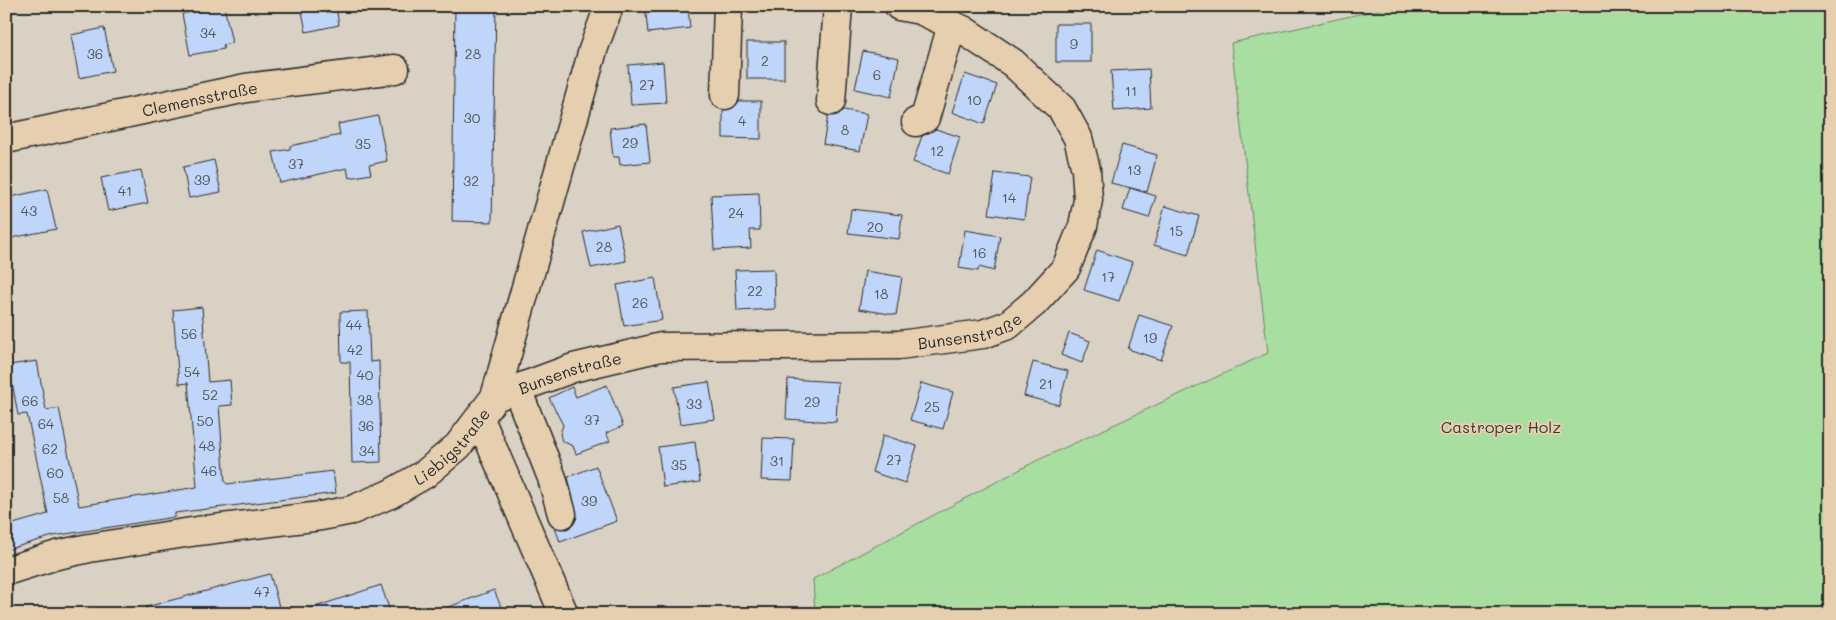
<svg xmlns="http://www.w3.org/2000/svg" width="1836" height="620" viewBox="0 0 1836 620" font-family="Mali,sans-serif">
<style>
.green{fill:#a9dea1;stroke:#6a8466}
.building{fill:#bfd5f9;stroke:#2b2b2b}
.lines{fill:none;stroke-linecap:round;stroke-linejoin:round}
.minor-casing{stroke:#2b2b2b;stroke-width:31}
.minor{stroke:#e6cfaf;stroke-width:28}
.labels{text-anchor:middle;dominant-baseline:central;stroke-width:4;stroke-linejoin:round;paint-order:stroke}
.number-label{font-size:14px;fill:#50565e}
.street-label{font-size:16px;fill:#2b2b2b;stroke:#e6cfaf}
.park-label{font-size:16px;fill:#383d37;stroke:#e6cfaf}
</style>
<rect width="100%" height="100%" fill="#dad1c5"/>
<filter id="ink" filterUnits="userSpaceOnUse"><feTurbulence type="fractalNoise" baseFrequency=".02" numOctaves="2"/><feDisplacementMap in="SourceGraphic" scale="10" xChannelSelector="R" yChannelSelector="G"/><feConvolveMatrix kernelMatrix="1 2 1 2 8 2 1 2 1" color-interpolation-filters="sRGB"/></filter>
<g filter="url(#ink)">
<!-- green -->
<path class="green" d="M1395 6H1830V614H815L813 579 1036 461 1268 353 1231 43Z"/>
<!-- building -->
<g class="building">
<path d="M224 6 232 43 223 45 224 49 190 55 182 14Z"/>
<path d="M301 6H336L339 25 306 32Z"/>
<path d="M455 6H496L492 222 452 221Z"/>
<path d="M645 6H688L690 28 648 33Z"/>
<rect x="1056" y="24" width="35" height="38"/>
<path d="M104 28 113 71 79 78 71 35Z"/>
<rect x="747" y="42" width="37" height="37"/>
<path d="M863 51 899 58 891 97 855 89Z"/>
<path d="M663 62 666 103 631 105 628 65Z"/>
<path d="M1149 69 1151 108 1114 111 1111 71Z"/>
<path d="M965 74 997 85 984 124 952 112Z"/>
<path d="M739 101H761V139L723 138V110L733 108Z"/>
<path d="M844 110 867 114 860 151 823 144 828 116 837 115Z"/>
<path d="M378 116 387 161 369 165 371 174 349 178 347 168 280 183 273 152 290 149V146L340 135 338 124Z"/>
<path d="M646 124 650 162 620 165 619 157H613L610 128Z"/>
<path d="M936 129 960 137 948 174 913 162 922 136Z"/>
<path d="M1122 145 1157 155 1147 192 1111 183Z"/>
<path d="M214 160 221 192 189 198 183 167Z"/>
<path d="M141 170 148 203 108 211 101 178Z"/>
<path d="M995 173 1030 177 1024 219 989 214Z"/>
<path d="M1130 188 1156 196 1149 218 1123 210Z"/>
<path d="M47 189 56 229 6 239V198Z"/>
<path d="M759 193 760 230H750L751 248 714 250 711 195Z"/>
<path d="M1165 206 1199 216 1188 255 1154 245Z"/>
<path d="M851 209 902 215 899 239 848 233Z"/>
<path d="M618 224 626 261 591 268 583 232Z"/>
<path d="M965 230 1000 236 994 271 979 267 978 271 959 268Z"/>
<path d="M1097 250 1132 262 1119 301 1084 290Z"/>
<path d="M774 269 775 309 737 311 735 270Z"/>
<path d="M865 271 902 277 896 315 859 309Z"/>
<path d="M655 278 662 320 624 326 617 285Z"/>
<path d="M202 307 208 382 230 380 232 405 219 406 225 482 227 484 333 471 336 493 175 513V517L53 536 6 550V526L48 514 27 414 18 415 9 365 37 361 46 410 59 408 79 506 197 487 188 383 179 384 173 310Z"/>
<path d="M368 311 370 362 379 361 381 462 352 463 350 362H341L340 312Z"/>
<path d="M1139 315 1173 326 1161 360 1128 349Z"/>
<path d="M1069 333 1090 341 1082 363 1061 355Z"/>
<path d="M1033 362 1068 371 1059 405 1024 396Z"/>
<path d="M788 379 838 382 836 422 786 419Z"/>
<path d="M709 382 715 419 680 424 674 387Z"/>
<path d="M921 383 953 392 943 429 910 420Z"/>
<path d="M607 385 623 426 606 433 610 441 576 454 573 446 562 441 560 434 563 425 549 398 572 387 576 397Z"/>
<path d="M883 435 917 446 905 483 872 472Z"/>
<path d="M763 438 794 439 792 481 761 480Z"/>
<path d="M695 442 700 482 663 487 658 447Z"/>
<path d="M596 466 617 521 560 542 555 527 567 529 573 525 577 517 568 477Z"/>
<path d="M270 574 281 614H147L146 607Z"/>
<path d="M381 585 391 614H307L306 610Z"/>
<path d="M494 590 504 614H436L435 612Z"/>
</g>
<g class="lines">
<defs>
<g id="minor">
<path d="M725 95 728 6"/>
<path d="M831 101 838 6"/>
<path d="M916 122 925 118 952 25"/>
<path id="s1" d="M6 139 246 88 395 69"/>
<path d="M517 389 552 478 562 514"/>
<path id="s2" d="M495 397 573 368 661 347 899 345 983 334 1008 325 1034 303 1066 268 1083 226 1088 200 1086 170 1078 138 1062 109 1013 63 963 30 920 10 899 6"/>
<path d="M480 419 564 614"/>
<path id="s3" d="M6 571 57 555 89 548 198 531 321 516 352 510 390 494 425 474 458 446 495 397 593 50 609 6"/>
</g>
</defs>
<!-- minor casing -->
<use href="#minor" class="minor-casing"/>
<!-- minor -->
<use href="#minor" class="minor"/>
</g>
</g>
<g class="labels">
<!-- number labels -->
<g class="number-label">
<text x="208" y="32">34</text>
<text x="1074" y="43">9</text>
<text x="95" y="53">36</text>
<text x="473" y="53">28</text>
<text x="765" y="60">2</text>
<text x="877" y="74">6</text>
<text x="647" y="84">27</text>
<text x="1131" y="90">11</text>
<text x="974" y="99">10</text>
<text x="472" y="117">30</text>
<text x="742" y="120">4</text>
<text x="845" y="129">8</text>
<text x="630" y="142">29</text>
<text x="363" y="143">35</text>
<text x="937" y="150">12</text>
<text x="296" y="163">37</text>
<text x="1134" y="169">13</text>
<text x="202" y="179">39</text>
<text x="471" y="180">32</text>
<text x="125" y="190">41</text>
<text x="1009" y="197">14</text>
<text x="29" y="210">43</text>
<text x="736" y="212">24</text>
<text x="875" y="226">20</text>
<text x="1176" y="230">15</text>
<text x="604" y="246">28</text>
<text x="979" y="252">16</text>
<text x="1108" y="276">17</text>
<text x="755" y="290">22</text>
<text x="881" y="293">18</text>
<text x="640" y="302">26</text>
<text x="354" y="324">44</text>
<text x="189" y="333">56</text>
<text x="1150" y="337">19</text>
<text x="355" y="349">42</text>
<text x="192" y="371">54</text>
<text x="365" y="374">40</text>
<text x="1046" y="383">21</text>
<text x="210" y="394">52</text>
<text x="365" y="399">38</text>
<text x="30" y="400">66</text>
<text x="812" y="401">29</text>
<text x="694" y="403">33</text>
<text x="932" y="406">25</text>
<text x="592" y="419">37</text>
<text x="205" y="420">50</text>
<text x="46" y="423">64</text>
<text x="366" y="425">36</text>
<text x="207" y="445">48</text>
<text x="50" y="448">62</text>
<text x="367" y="450">34</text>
<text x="894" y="459">27</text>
<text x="777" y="460">31</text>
<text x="679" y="464">35</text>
<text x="209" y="470">46</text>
<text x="55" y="472">60</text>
<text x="61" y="497">58</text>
<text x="589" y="500">39</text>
<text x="262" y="591">47</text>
</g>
<!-- street labels -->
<g class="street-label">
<text stroke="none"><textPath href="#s1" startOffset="198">Clemensstraße</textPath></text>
<text stroke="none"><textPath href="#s2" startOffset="484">Bunsenstraße</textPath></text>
<text stroke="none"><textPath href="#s2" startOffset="79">Bunsenstraße</textPath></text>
<text stroke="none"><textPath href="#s3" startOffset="472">Liebigstraße</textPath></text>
</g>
<!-- park labels -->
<g class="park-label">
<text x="1501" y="426">Castroper Holz</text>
</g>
</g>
<!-- margin -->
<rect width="1836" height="620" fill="none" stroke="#e6cfaf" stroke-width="25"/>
<rect x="12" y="12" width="1811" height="595" fill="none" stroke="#2b2b2b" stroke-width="2" filter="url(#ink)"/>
</svg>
